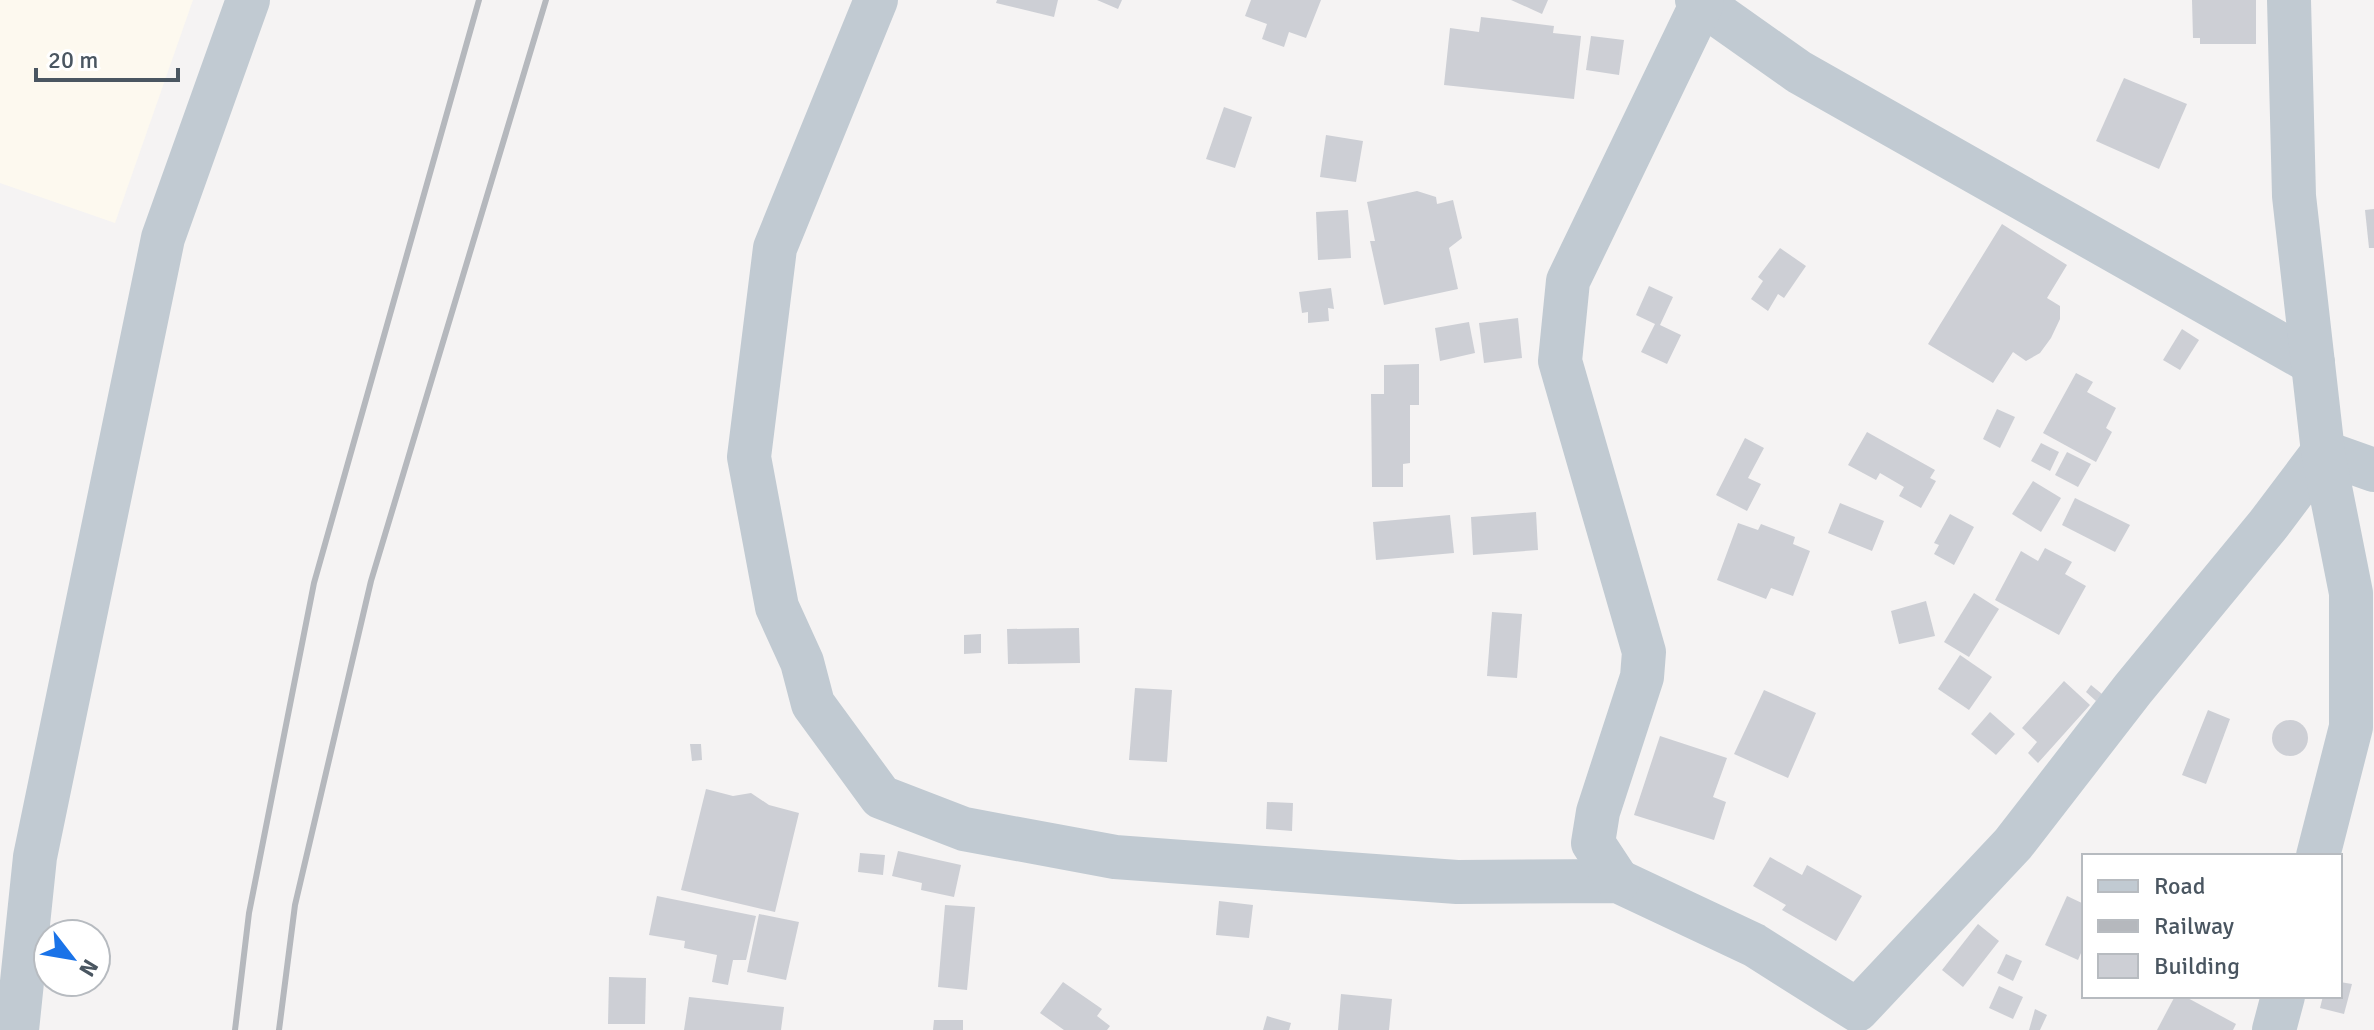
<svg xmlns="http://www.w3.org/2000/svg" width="2374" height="1030" viewBox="0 0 2374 1030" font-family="Signika,sans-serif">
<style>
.commercial{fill:#fdf9ef}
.building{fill:#cdcfd5}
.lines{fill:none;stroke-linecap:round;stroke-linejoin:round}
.minor{stroke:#c1cad2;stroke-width:44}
.rail{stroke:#b5b8bd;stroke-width:6}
</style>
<rect width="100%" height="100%" fill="#f5f3f3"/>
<!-- commercial -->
<path class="commercial" d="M0 0H193L115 223 0 183Z"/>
<!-- building -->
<g class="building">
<path d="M997 0H1058L1054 17 996 3Z"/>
<path d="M1097 0H1122L1118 9Z"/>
<path d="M1251 0H1321L1306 38 1289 32 1284 47 1262 39 1267 24 1245 16Z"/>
<path d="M1511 0H1548L1542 14Z"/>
<path d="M2192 0H2256V44H2200V38H2193Z"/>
<path d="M1481 17 1554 26 1553 33 1581 36 1574 99 1444 85 1450 28 1479 32Z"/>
<path d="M1591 36 1624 40 1619 75 1586 70Z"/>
<path d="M2124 78 2187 104 2159 169 2096 141Z"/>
<path d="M1224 107 1252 117 1235 168 1206 159Z"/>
<path d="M1326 135 1363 141 1356 182 1320 177Z"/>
<path d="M1417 191 1436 197 1437 204 1453 200 1462 238 1449 248 1458 289 1384 305 1370 241H1375L1367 202Z"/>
<path d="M2374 209V248H2369L2365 210Z"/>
<path d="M1348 210 1351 258 1318 260 1316 212Z"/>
<path d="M2002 224 2067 265 2047 298 2060 306V319L2051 338 2040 353 2026 361 2013 352 1993 383 1928 344Z"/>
<path d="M1780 248 1806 266 1784 298 1778 294 1768 311 1751 299 1763 281 1758 277Z"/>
<path d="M1649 286 1673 297 1660 325 1681 335 1667 364 1641 352 1655 324 1636 315Z"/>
<path d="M1331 288 1334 309 1328 308 1329 321 1308 323V312L1302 313 1299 292Z"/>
<path d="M1518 318 1522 358 1484 363 1479 323Z"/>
<path d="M1469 322 1475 353 1440 361 1435 328Z"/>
<path d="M2182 329 2199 340 2180 370 2163 360Z"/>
<path d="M1419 364V405H1410V463L1403 464V487H1372L1371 394H1384V365Z"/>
<path d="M2076 373 2093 382 2087 392 2116 408 2106 428 2112 432 2096 462 2043 433Z"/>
<path d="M1997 409 2015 417 2000 448 1983 439Z"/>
<path d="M1867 432 1935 470 1930 478 1936 481 1921 508 1899 496 1904 487 1880 473 1876 480 1848 465Z"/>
<path d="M1745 438 1764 448 1748 478 1761 484 1747 511 1716 495Z"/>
<path d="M2041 443 2059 452 2050 471 2031 461Z"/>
<path d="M2067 452 2091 464 2078 487 2055 475Z"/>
<path d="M2033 481 2061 498 2041 532 2012 514Z"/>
<path d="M2075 498 2130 525 2115 552 2062 525Z"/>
<path d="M1840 503 1884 521 1872 551 1828 533Z"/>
<path d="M1536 512 1538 550 1473 555 1471 517Z"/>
<path d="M1950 514 1974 527 1954 565 1934 554 1939 545 1934 543Z"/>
<path d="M1450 515 1454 553 1376 560 1373 522Z"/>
<path d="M1738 523 1758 530 1761 524 1795 537 1793 544 1810 551 1793 596 1771 588 1766 599 1717 580Z"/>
<path d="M2045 548 2072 562 2065 574 2086 586 2059 635 1995 600 2021 551 2038 561Z"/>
<path d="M1974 593 1999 609 1969 657 1944 642Z"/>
<path d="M1926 601 1935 636 1899 644 1891 611Z"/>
<path d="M1492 612 1522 614 1517 678 1487 676Z"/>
<path d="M1079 628 1080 663 1008 664 1007 629Z"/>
<path d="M981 634V653L964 654V635Z"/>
<path d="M1960 655 1992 677 1969 710 1938 689Z"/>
<path d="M2064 681 2090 705 2038 763 2028 753 2037 742 2022 728Z"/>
<path d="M2091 685 2102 694 2096 701 2086 692Z"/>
<path d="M1135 688 1172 690 1167 762 1129 760Z"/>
<path d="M1764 690 1816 713 1788 778 1734 754Z"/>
<path d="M2208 710 2230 719 2206 784 2182 775Z"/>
<path d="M1990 712 2015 734 1996 755 1971 734Z"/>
<circle cx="2290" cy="738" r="18"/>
<path d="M1660 736 1727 758 1713 797 1726 802 1714 840 1634 815Z"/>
<path d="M690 744H701L702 760 692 761Z"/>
<path d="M706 789 733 796 751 793 769 805 799 813 775 912 681 890Z"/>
<path d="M1267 802 1293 803 1292 831 1266 829Z"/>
<path d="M898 851 961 865 954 897 921 890 922 883 892 876Z"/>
<path d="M860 853 885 855 883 875 858 872Z"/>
<path d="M1770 857 1802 875 1807 865 1862 896 1836 941 1782 910 1786 905 1753 886Z"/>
<path d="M657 896 756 916 746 960H733L728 985 712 982 717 955 684 948 685 941 649 935Z"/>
<path d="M2067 896 2084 904V946L2078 960 2045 945Z"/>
<path d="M1219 901 1253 905 1249 938 1216 935Z"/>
<path d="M945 905 975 907 967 990 938 987Z"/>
<path d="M759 914 799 922 786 980 747 972Z"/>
<path d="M1978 924 1999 941 1963 987 1942 970Z"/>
<path d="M2006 954 2022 961 2013 981 1997 973Z"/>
<path d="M609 977 646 978 645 1024H608Z"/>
<path d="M1063 982 1102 1009 1097 1016 1110 1026 1107 1030H1064L1040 1013Z"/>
<path d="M2340 982 2352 984 2344 1014 2320 1008 2323 996H2340Z"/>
<path d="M1999 986 2023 997 2013 1019 1989 1008Z"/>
<path d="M1341 994 1392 999 1389 1030H1338Z"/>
<path d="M2175 996H2184L2236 1024 2233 1030H2157Z"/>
<path d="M689 997 784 1007 781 1030H684Z"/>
<path d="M2035 1009 2047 1015 2040 1030H2029Z"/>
<path d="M1267 1016 1291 1023 1289 1030H1263Z"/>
<path d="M934 1020H963V1030H933Z"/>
</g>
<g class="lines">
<!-- minor -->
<g class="minor">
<path d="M876 0 775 248 749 457 777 607 802 662 813 704 881 797 964 829 1115 857 1457 882 1618 881 1754 945 1857 1010 2013 844 2133 689 2268 525 2323 452 2374 470"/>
<path d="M1697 0 1799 72 2313 363"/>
<path d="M2289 0 2294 196 2323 452 2351 593V727L2318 856"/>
<path d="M1618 881 1593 843 1598 812 1642 677 1644 652 1560 361 1568 281 1702 3"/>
<path d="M17 1030 35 857 163 238 248 0"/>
<path d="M2274 1030 2283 996"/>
</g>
<!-- rail -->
<g class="rail">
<path d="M235 1030 249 913 314 583 479 0"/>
<path d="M279 1030 295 905 371 581 546 0"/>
</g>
</g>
<!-- legend -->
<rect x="2082" y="854" width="260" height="144" fill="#ffffff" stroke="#b7bbc0" stroke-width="2"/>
<rect x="2098" y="880" width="40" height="12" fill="#c1cad2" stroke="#b7bbc0" stroke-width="2"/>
<text x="2154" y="894" font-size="24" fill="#4a5661">Road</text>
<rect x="2098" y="920" width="40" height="12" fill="#b5b8bd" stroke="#b7bbc0" stroke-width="2"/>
<text x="2154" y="934" font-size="24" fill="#4a5661">Railway</text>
<rect x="2098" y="954" width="40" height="24" fill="#cdcfd5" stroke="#b7bbc0" stroke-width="2"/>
<text x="2154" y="974" font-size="24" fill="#4a5661">Building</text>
<!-- north arrow -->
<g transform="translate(72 958) rotate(121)"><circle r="38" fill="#ffffff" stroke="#b7bbc0" stroke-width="2"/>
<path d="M0-6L14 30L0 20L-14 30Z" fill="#1a73e8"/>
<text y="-12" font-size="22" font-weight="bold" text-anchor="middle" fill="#4a5661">N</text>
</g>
<!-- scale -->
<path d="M36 68v12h142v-12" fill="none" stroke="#4a5661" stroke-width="4"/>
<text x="48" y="68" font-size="24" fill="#4a5661" stroke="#ffffff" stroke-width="6" paint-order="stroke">20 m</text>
</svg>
